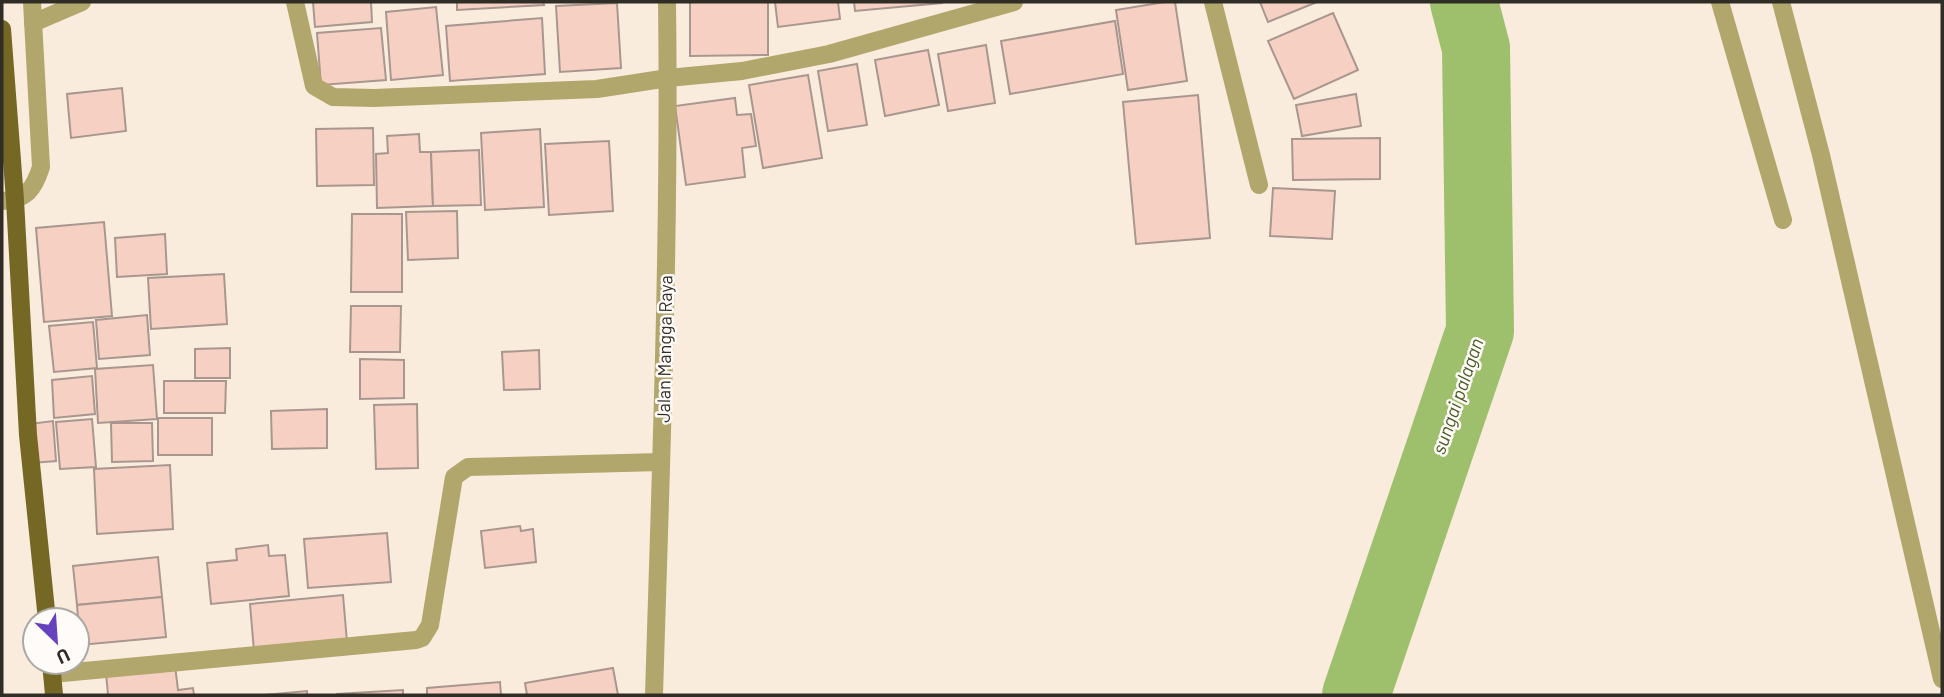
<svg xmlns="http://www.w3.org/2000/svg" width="1944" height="697" viewBox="0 0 1944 697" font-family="Barlow,sans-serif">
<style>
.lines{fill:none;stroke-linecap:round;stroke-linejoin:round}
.river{stroke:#9ebf6c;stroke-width:68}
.building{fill:#f6d1c3;stroke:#a9978f;stroke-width:2}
.minor{stroke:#b1a66b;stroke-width:18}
.major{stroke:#756824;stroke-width:18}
.labels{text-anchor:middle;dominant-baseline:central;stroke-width:5;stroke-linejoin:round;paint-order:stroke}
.street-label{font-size:18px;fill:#302c26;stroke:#fefbf8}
.water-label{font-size:19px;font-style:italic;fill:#465b22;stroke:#fefbf8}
</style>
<rect width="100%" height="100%" fill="#f9ecdd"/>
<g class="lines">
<!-- river -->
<path class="river" d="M1356 695 1480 331 1476 48 1464 2"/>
</g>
<!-- building -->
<g class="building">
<path d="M313 2H371L372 22 315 27Z"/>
<path d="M457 2H543L544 5 457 10Z"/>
<path d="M690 2H768V55L690 56Z"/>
<path d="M775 2H838L840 19 778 27Z"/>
<path d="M854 2H942V3L855 11Z"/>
<path d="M1165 2H1175L1187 81 1128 90 1116 10Z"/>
<path d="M1260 2H1317L1268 22Z"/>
<path d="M617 3 621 68 560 72 556 6Z"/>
<path d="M436 7 443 75 391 80 386 12Z"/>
<path d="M1333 13 1358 70 1294 99 1268 41Z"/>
<path d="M542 18 545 74 450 81 446 26Z"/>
<path d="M1115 21 1123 74 1010 94 1001 41Z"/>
<path d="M381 28 386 80 321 85 317 33Z"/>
<path d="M986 45 995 103 948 111 938 54Z"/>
<path d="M928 50 939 105 885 116 875 60Z"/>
<path d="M857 64 867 125 828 131 818 71Z"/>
<path d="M808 75 822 158 763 168 749 85Z"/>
<path d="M122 88 126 131 71 138 67 94Z"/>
<path d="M1356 94 1361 126 1302 136 1296 105Z"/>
<path d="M1198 95 1210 238 1136 244 1123 102Z"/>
<path d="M735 98 737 115 751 114 756 146 742 148 745 177 686 185 675 106Z"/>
<path d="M373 128 374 185 317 186 316 129Z"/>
<path d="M540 129 544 207 485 210 481 133Z"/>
<path d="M419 134 420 152H431L433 206 377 208 376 154 388 153 387 136Z"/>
<path d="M1380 138V179L1293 180 1292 139Z"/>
<path d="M609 141 613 211 549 215 545 144Z"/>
<path d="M479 150 481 205 433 206 431 152Z"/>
<path d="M1273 188 1335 191 1332 239 1270 236Z"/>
<path d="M457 211 458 258 408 260 406 212Z"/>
<path d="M352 214H402V292H351Z"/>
<path d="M104 222 112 316 44 322 36 228Z"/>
<path d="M165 234 167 274 117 277 115 238Z"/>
<path d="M224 274 227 324 151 329 148 278Z"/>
<path d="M351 306H401L400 352H350Z"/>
<path d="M147 315 150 355 99 359 96 320Z"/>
<path d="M93 322 97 368 54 372 49 326Z"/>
<path d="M230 348V378H195V349Z"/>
<path d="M539 350 540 389 504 390 502 352Z"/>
<path d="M360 359 404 360V398L360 399Z"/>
<path d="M153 365 157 419 98 423 95 369Z"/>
<path d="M92 376 95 414 54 418 52 380Z"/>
<path d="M164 381H226L225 413H164Z"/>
<path d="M417 404 418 468 376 469 374 405Z"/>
<path d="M327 409V448L272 449 271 411Z"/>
<rect x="158" y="418" width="54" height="37"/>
<path d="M92 419 96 467 60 469 56 422Z"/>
<path d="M53 421 56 461 32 463 29 424Z"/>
<path d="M111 423H152L153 461 112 462Z"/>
<path d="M170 465 173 529 97 534 94 469Z"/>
<path d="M520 526 521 531 533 529 536 562 485 568 481 531Z"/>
<path d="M387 533 391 582 308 588 304 539Z"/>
<path d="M268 545 269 556 285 555 289 596 211 604 207 563 237 560 236 549Z"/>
<path d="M158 557 162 597 77 605 73 566Z"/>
<path d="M343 595 347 642 254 651 250 604Z"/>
<path d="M162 597 166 637 80 645 77 605Z"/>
<path d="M175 665 178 690 193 688 194 695H108L106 673Z"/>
<path d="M613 668 618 695H527L525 683Z"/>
<path d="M500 682 501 695H427V688Z"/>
<path d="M403 690V695H337V694Z"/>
<path d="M307 691V695H264Z"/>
</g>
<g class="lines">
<!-- minor -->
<g class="minor">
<path d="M295 2 314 86 333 97 374 98 597 89 668 78 742 71 829 54 1014 2"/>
<path d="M1213 2 1259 185"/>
<path d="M1720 2 1783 220"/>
<path d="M1781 2 1821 155 1942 679"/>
<path d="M33 23 82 2"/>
<path d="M2 201C26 200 34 189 41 167L32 2"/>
<path d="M52 674 416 640 422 638 430 625 454 477 468 467 661 462"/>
<path d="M654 695C661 464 670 233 667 2"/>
</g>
<!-- major -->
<g class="major">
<path d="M2 29 15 200 28 435 47 620"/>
<path d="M51 662 54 695"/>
</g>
</g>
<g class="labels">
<!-- street labels -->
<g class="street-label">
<text transform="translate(664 349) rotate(-89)">Jalan Mangga Raya</text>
</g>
<!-- water labels -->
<g class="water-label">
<text transform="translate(1457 396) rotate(-71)">sungai palagan</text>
</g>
</g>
<!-- border -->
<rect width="1944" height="697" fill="none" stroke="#302c26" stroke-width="7"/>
<!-- north arrow -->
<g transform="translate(56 641) rotate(155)"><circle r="33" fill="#fefbf8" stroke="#aca8a4" stroke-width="2"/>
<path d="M0-5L12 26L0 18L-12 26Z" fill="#6643bc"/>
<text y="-10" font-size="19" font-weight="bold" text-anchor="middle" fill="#302c26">U</text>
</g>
</svg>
